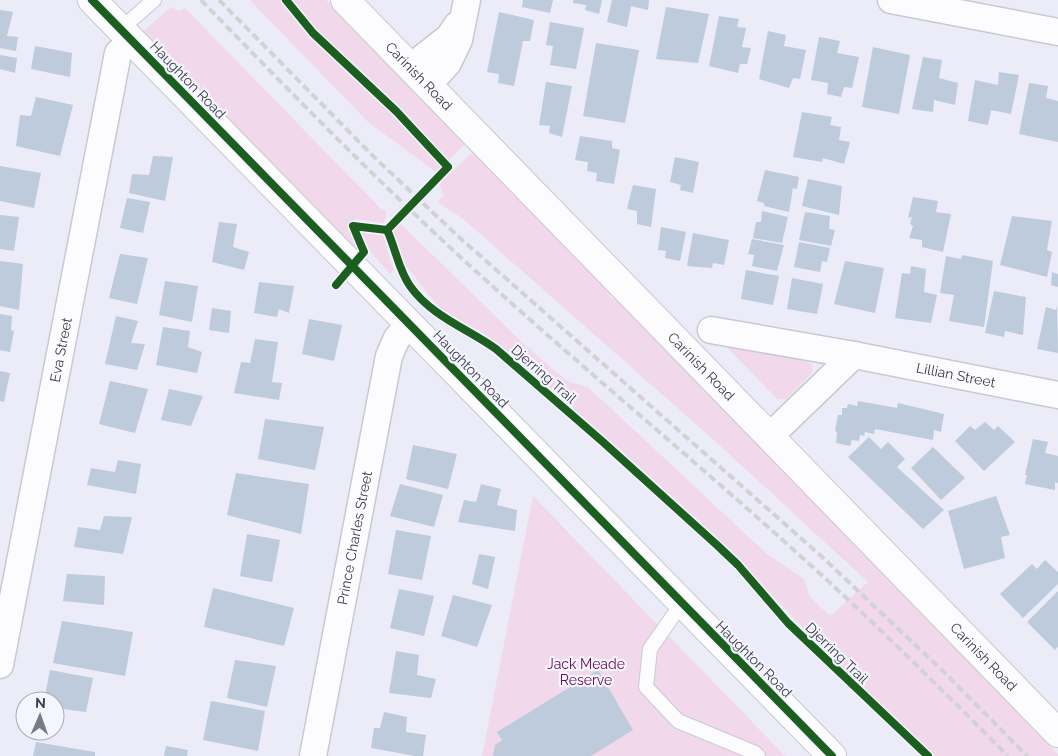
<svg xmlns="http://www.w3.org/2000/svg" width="1058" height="756" viewBox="0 0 1058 756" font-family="Raleway,sans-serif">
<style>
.green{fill:#f2d8eb}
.building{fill:#bdcbdc}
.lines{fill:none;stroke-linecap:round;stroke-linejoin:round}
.service-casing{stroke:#c8c9d2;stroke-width:16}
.minor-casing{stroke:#c8c9d2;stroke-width:29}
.tertiary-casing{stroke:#c8c9d2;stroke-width:30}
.service{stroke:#fcfcfe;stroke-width:14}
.minor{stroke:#fcfcfe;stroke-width:26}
.tertiary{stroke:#fcfcfe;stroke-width:28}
.rail{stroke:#d2d2d5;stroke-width:4;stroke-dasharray:8 4;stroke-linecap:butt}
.cycleway-casing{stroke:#f4f5fe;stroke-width:11}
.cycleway{stroke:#1b5e20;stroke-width:8}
.labels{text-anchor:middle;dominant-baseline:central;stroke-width:4.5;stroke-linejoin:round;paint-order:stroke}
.street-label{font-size:14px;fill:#3b3c44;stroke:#f4f5fe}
.park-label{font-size:14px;fill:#6c074d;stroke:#f4f5fe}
</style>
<rect width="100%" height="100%" fill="#ebecf7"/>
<!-- green -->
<g class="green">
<path d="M250 0H326L467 141 466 144 436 172 368 122Z"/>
<path d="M171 7 179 11 185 8 380 208 386 211V217L383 223 356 219 348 228 359 252 355 251 142 32Z"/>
<path d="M475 150 612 293 609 296 612 299 617 297 1058 754V756H935L822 648 717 537 536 375 496 342 473 327 440 309 401 259 392 231 400 223 524 344 550 367 569 382 588 387 767 554 804 579 810 597 830 616 868 582 716 442 462 218 437 202 444 195 440 187 441 182Z"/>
<path d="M359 231 383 233 390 260 394 270 390 274 368 249Z"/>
<path d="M727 347 800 360 811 364 813 368 812 373 786 399H777Z"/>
<path d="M533 496 785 756H482Z"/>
</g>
<!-- building -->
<g class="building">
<path d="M523 0H553L550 13 522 7Z"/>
<path d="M573 0H602L599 14 585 10 586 5 573 3Z"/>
<path d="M612 0H649L648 10 631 6 627 27 607 22Z"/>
<path d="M666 7 709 14 698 63 656 59Z"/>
<path d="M0 10 13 12 7 36 18 37 16 51 0 48Z"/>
<path d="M499 12 534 20 530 41H523L514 86 498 83 499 74 487 72Z"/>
<path d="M719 16 739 19 737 27 746 28 742 47 751 48 747 64H740L738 73 709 66Z"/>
<path d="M550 22 584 28 576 69 550 65 553 46 546 45Z"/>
<path d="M768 31 786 35 784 46 806 50 800 79 793 78 789 88 759 79Z"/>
<path d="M819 37 840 41 837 53 859 57 852 88 844 87 841 97 827 94 828 83 811 80Z"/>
<path d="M596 43 639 50 625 123 583 116Z"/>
<path d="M35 46 72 53 70 77 31 69Z"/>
<path d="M873 47 910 55 899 114 862 107Z"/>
<path d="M0 55 17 58 15 73 0 69Z"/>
<path d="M923 57 942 60 939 78 958 83 955 105 934 100 933 112 912 109Z"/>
<path d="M999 72 1019 75 1011 114 991 110 988 125 968 121 975 80 998 85Z"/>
<path d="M546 82 572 86 562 137 549 133 550 126 539 125Z"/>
<path d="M1029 83 1048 86 1046 98 1058 101V142L1019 134Z"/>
<path d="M36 97 73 105 60 156 16 146 20 115 31 116Z"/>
<path d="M802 112 832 117 830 125 841 127 839 140 850 142 844 164 823 158 822 162 793 157Z"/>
<path d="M580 136 612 141V148L620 150 614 184 596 181 597 173 587 171 588 162 575 160Z"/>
<path d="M153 156 173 157 165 201 129 193 132 174 149 175Z"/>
<path d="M675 157 699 162 693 193 680 190 681 185 670 182Z"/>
<path d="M0 166 41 173 34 208 0 201Z"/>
<path d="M765 170 799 177 797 189 793 188 789 212 764 206V203L757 201Z"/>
<path d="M808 179 842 186 839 215 802 206Z"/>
<path d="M633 185 656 189 651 227 637 224V211L627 209Z"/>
<path d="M913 197 938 201 936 212 951 214 943 252 922 247V240L909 238 913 226 910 224 912 217 908 218Z"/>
<path d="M127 198 150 202 143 233 120 228Z"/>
<path d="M762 211 788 217 782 243 753 238 756 222H761Z"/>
<path d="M805 212 830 216 829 229 835 230 831 246 799 240Z"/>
<path d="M0 215 19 217 14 251 0 249Z"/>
<path d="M1012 216 1052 221 1047 250 1052 252 1047 277 1000 265Z"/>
<path d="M219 222 237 224 233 247 249 252 244 270 212 262Z"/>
<path d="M661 227 686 232 680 261 665 258 666 251 658 250Z"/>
<path d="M693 233 729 240 724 265 713 263 712 268 687 266Z"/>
<path d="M752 239 784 245 777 271 752 266 754 255 748 254Z"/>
<path d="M799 242 830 248 827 262 822 261 820 272 794 267Z"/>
<path d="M120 254 148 258 137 304 109 298Z"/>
<path d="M962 255 993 261 984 327 949 321 954 295 940 293 946 256 961 259Z"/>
<path d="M0 261 23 264 19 310 0 306Z"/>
<path d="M845 261 884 268 875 313 834 304Z"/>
<path d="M911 266 926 269 924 292 937 295 931 323 895 318 902 273 910 274Z"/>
<path d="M746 270 779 276 773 305 741 299Z"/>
<path d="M1052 272 1058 274V287L1051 285Z"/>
<path d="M792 278 823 284 817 314 787 309Z"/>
<path d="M165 281 198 286 192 322 159 315Z"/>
<path d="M259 282 294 286 289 313 279 309 277 317 254 313Z"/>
<path d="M994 291 1026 297 1023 335 1005 331 1004 337 985 333Z"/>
<path d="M1057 305 1058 353 1037 349 1046 307 1056 310Z"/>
<path d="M212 308 231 311 229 333 209 330Z"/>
<path d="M0 314 12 316 11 330 14 331 10 352 0 350Z"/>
<path d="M116 316 138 321 131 343 145 344 137 370 105 364Z"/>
<path d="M309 319 342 325 334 361 302 354Z"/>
<path d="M163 327 190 331 188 347 202 352 197 373 156 365Z"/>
<path d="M255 339 278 342 272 382 282 383 279 400 234 393 241 362 250 363Z"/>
<path d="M0 371 10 373 4 402 0 401Z"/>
<path d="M110 381 148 389 135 433 99 424Z"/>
<path d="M169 389 203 396 191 426 161 420Z"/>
<path d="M858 401 897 408 898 403 944 414 941 432 934 430 933 440 875 429 874 434 865 432 864 436 860 435 859 441 852 440 850 446 836 443 837 432 835 431 838 415H842V408H847L848 404 857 406Z"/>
<path d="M265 419 324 427 315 470 258 459Z"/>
<path d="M985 422 994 430 998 426 1015 442 984 471 955 441 970 426 975 430Z"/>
<path d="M869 437 881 449 888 442 905 459 897 467 944 510 923 529 848 457Z"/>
<path d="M1033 439 1048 442 1045 453 1058 456V483L1055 482V490L1025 484 1027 475H1025Z"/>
<path d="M413 445 457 454 448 489 406 479Z"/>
<path d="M933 447 965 478 941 500 911 468Z"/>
<path d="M118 460 141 464 136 494 87 485 91 468 115 472Z"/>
<path d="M236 473 309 484 301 534 227 515Z"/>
<path d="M400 484 443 495 434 527 390 516Z"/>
<path d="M481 484 501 489 497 505 517 510 515 531 458 522 464 500 476 502Z"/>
<path d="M996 496 1010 535 1001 537 1005 558 964 569 948 511Z"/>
<path d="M104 516 132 517 123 554 74 547 78 527 100 530Z"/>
<path d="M396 530 431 536 422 580 388 574Z"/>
<path d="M247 534 280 540 272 582 240 576Z"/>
<path d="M479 554 495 557 488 589 472 584Z"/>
<path d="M1045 560 1058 572V584L1023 618 1000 594 1032 564 1037 569Z"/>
<path d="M67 574 105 576 104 605 63 601Z"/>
<path d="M213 588 294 608 284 646 204 627Z"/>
<path d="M399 589 434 596 424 636 390 628Z"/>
<path d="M1058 591V647L1055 650 1027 622Z"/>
<path d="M453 595 492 605 477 647 441 636Z"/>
<path d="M62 621 133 632 125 676 53 663Z"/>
<path d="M396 651 419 655 417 675 436 679 431 698 389 693Z"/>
<path d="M235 660 276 666 267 707 227 698Z"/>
<path d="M50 670 93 678 86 712 55 708V701H44Z"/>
<path d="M598 670 633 730 591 756H493L495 745 502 740 497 732Z"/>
<path d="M211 701 265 711 258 751 203 740Z"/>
<path d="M384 712 407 717 406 732 426 735 423 756H415L371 748 374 728H380Z"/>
<path d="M36 742 95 752V756H33Z"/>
<path d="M166 746 188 750 187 756H164Z"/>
</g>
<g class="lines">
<defs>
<g id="service">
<path d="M121 29 154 0"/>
<path d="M682 603 650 649 646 687 678 721 755 753 758 756"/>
</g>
<g id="minor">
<path d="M891 0 1058 32"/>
<path d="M411 67 449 37 457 25"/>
<path d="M428 85 448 63 459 40 467 0"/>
<path id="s1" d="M711 330 854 355 1058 395"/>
<path d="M769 437 854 355"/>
<path id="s2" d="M0 665 118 53 132 41"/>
<path id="s3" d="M313 756 389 356 397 338 409 325"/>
</g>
<g id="tertiary">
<path d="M92 0 832 756"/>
<path id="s4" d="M345 0 1058 733"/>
</g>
</defs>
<!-- service casing -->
<use href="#service" class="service-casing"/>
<!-- minor casing -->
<use href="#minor" class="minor-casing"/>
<!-- tertiary casing -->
<use href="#tertiary" class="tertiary-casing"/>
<!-- service -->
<use href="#service" class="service"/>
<!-- minor -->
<use href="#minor" class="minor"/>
<!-- tertiary -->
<use href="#tertiary" class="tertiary"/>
<!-- rail -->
<g class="rail">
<path d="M201 0C295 97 390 194 490 284 591 375 695 461 796 552 869 617 938 686 1008 756"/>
<path d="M219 0 376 159 460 238 820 555 945 673 1027 756"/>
</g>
<defs>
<g id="cycleway">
<path d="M92 0 832 756"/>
<path d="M286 0 313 33 396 111 448 167 387 230"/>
<path d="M387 230C396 249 398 269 410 286 431 316 468 329 496 349L603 442 718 546 738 565 788 623 928 756"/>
<path d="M336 285 364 252 353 226 387 230"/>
</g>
</defs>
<!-- cycleway casing -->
<use href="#cycleway" class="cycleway-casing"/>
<!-- cycleway -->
<use href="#cycleway" class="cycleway"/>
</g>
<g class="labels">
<!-- street labels -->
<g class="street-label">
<text stroke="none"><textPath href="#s4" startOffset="106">Carinish Road</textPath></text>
<text transform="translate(188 80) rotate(46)">Haughton Road</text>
<text stroke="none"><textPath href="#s2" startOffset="321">Eva Street</textPath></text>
<text stroke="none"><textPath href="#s4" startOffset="511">Carinish Road</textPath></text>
<text transform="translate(471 369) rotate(46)">Haughton Road</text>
<text transform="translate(544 374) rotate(41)">Djerring Trail</text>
<text stroke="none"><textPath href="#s1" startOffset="249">Lillian Street</textPath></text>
<text stroke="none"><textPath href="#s3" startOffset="222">Prince Charles Street</textPath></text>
<text transform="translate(837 653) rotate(44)">Djerring Trail</text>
<text stroke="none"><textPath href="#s4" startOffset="916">Carinish Road</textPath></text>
<text transform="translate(754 659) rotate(45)">Haughton Road</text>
</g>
<!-- park labels -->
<g class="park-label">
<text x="586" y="664">Jack Meade<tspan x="586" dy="16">Reserve</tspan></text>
</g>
</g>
<!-- north arrow -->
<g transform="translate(40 716) rotate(2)"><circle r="24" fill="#f4f5fe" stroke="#aaabb4"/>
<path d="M0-4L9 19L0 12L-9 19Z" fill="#797a83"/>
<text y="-8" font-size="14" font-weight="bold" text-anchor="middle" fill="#3b3c44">N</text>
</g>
</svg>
